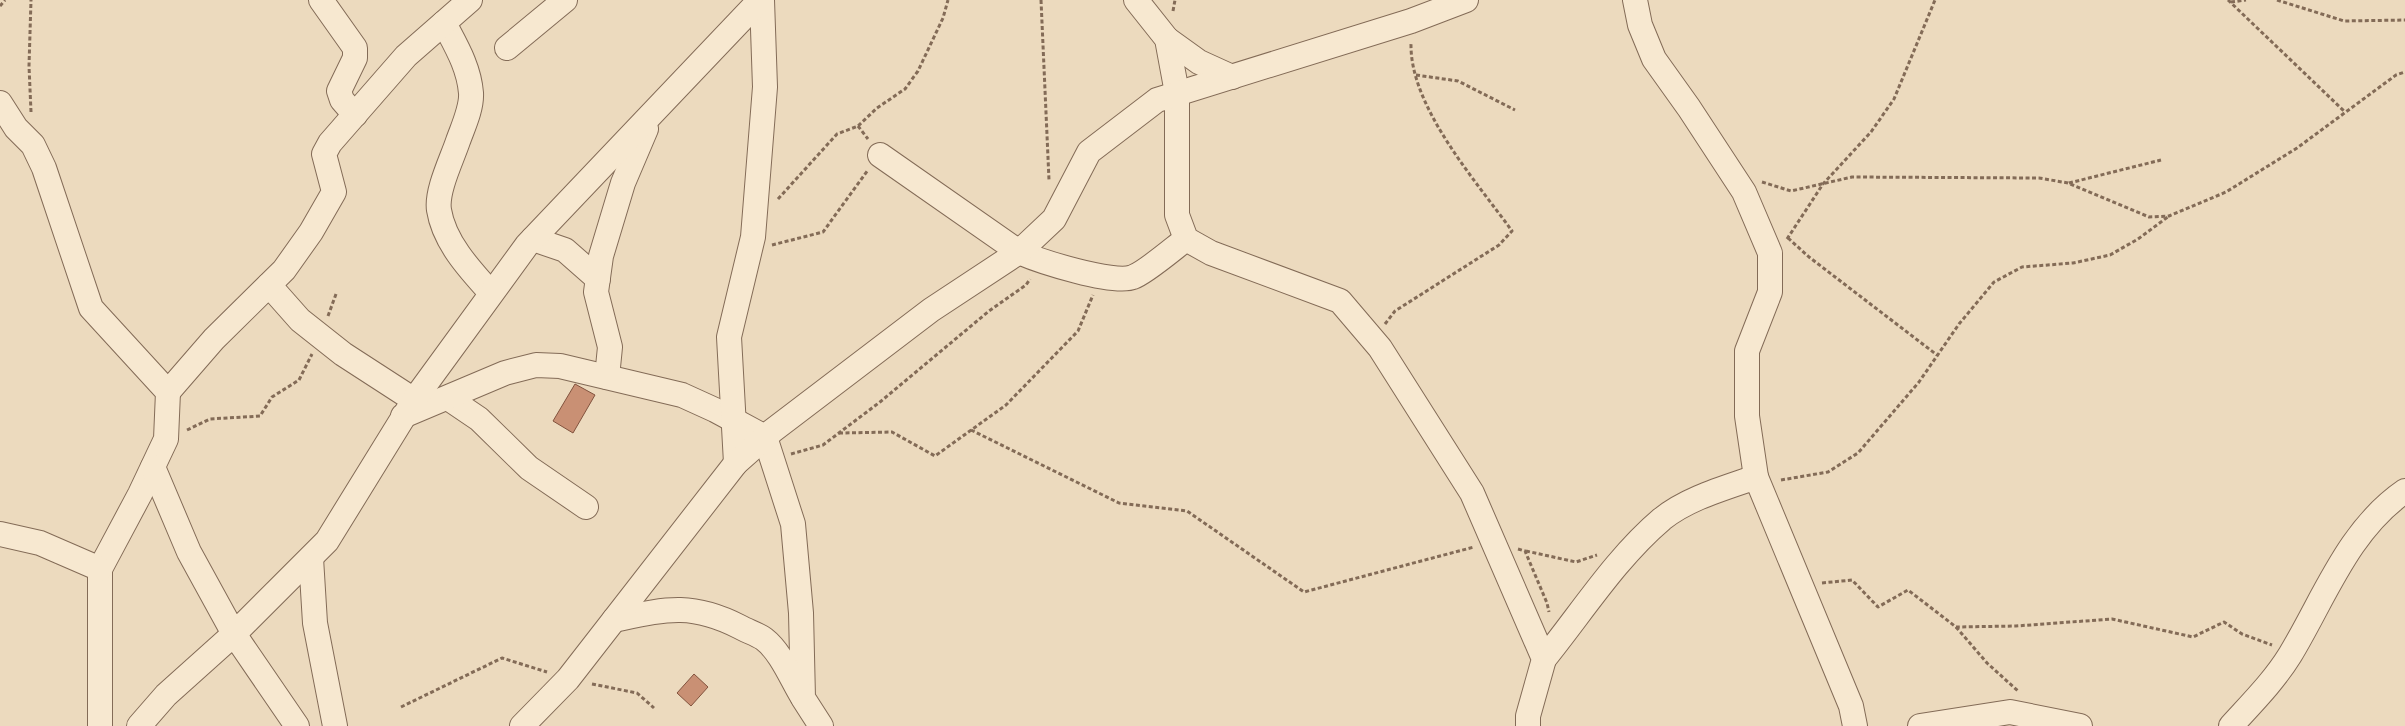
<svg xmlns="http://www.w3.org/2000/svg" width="2405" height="726" viewBox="0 0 2405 726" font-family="Literata,serif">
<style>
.building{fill:#c99074;stroke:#82533e}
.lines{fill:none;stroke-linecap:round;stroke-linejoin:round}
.minor-casing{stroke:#836b57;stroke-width:26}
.path{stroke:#836b57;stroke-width:3;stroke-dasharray:4 2.5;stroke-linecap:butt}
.minor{stroke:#f7e8d0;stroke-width:24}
</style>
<rect width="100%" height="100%" fill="#ecdabe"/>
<!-- building -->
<g class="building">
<path d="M575 384 595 395 573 433 553 421Z"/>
<path d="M694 674 708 687 691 706 677 693Z"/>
</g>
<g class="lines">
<defs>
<g id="minor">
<path d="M321 0 355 48V58L339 91 342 100 355 115"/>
<path d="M1136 0 1167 39 1177 93V215L1186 239 1211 253 1340 301 1380 348 1472 493 1544 659 1528 716V726"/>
<path d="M1635 0 1640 25 1654 59 1689 108 1744 192 1770 253V292L1747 351V416L1756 477"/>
<path d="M444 23C456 46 469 67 471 93 472 108 463 127 458 141 452 159 436 191 439 210 444 242 470 270 491 293"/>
<path d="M1167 39 1199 62 1232 77"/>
<path d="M507 48 565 0"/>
<path d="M0 103 16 128 33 145 44 168 91 308 168 392 166 439 140 494 100 569V726"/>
<path d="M880 155 1019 252C1039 261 1114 285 1133 277 1145 273 1174 248 1186 239"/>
<path d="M533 239 565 250 598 279"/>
<path d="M269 285 300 320 343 354 414 400"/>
<path d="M607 377 610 347 596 292 601 256 623 183 646 129"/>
<path d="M168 392 214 339 284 270 311 232 334 192 324 154 330 143 406 56 470 0"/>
<path d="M448 398 479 419 529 468 586 507"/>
<path d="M403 416 505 373 536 365 560 366 682 395 715 410 765 437 793 524 801 613 803 698 821 726"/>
<path d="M736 463 729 337 753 237 765 87 762 0"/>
<path d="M153 467 189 552 234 634 327 541 414 400 527 245 760 0"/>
<path d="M0 534 40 543 100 569"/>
<path d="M311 558 315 623 335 726"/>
<path d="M614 620C666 609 691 602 740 627 747 631 757 634 764 639 781 652 791 678 802 696"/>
<path d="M1544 659C1582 612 1616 558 1662 519 1688 498 1725 488 1756 477L1851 706 1855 726"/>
<path d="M139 726 166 695 234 634 297 726"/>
<path d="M522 726 568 679 736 463 772 431 931 310 1019 252 1054 219 1089 152 1157 100 1411 21 1466 0"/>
<path d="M1920 726 2010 712 2080 726"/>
<path d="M2231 726C2251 704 2274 681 2290 655 2324 599 2348 530 2405 491"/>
</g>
</defs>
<!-- minor casing -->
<use href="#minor" class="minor-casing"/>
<!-- path -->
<g class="path">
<path d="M1041 0 1049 180"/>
<path d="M2228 0 2345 112"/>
<path d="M2277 0 2344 21 2405 20"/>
<path d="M2231 2 2246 0"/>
<path d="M0 6 5 0"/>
<path d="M1173 11 1175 0"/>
<path d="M1416 75 1458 81 1515 110"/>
<path d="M31 112 29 66 31 0"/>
<path d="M858 126 868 139"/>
<path d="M1762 182 1791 191 1852 177 2039 178 2068 183 2149 217 2169 216 2226 192 2297 148 2396 75 2405 72"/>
<path d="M2069 183 2161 160"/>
<path d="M778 199 837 134 858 126 877 108 905 89 918 71 943 18 948 0"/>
<path d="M1788 238 1809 257 1937 355"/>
<path d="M1787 239 1823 184 1871 132 1894 99 1935 0"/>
<path d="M772 245 823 232 868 170"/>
<path d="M328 316 336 294"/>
<path d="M1385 324 1395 311 1499 245 1512 231C1476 181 1410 107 1411 44"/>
<path d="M187 430 210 419 260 416 272 397 299 380 312 354"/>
<path d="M971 430 1119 503 1187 511 1304 592 1474 547"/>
<path d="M839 433 892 432 935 456 1006 405 1078 331 1093 295"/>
<path d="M791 454 823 445 880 402 989 311 1026 285 1030 279"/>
<path d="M1781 480 1828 472 1858 453 1919 382 1959 324 1994 282 2022 267 2073 263 2110 255 2138 239 2169 216"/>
<path d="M1518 549 1525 551 1547 603 1549 612"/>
<path d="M1526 551 1576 562 1597 555"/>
<path d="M1822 583 1852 580 1878 607 1908 590 1956 627 2016 626 2112 619 2193 637 2224 622 2242 634 2272 645"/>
<path d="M1956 627 1987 663 2018 691"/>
<path d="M592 684 637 693 654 708"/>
<path d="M401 707 502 658 547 672"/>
</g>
<!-- minor -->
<use href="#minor" class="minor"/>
</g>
</svg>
